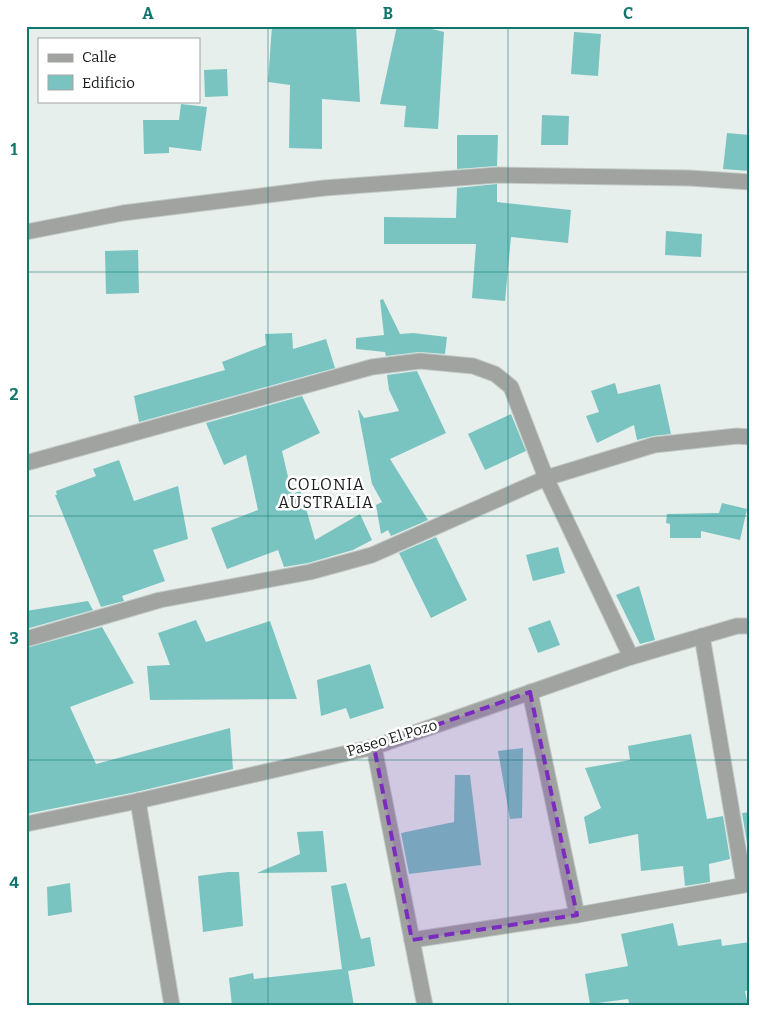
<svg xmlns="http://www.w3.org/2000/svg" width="776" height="1032" viewBox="0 0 776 1032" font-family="Bitter,serif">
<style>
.building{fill:#79c4c0}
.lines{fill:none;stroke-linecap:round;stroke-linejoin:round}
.minor-casing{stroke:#c1c9c6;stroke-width:17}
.minor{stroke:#a1a3a0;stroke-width:15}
.marked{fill:#7b2cbf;fill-opacity:0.2;stroke:#7b2cbf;stroke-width:4;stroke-dasharray:10 6;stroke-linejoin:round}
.grid{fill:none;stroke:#0f766e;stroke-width:1;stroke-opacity:0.55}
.labels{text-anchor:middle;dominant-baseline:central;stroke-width:5;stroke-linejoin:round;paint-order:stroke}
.street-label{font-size:15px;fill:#1a1d1b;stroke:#fff}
.neighbourhood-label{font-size:16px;letter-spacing:1px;fill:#1a1d1b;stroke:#fff}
.neatline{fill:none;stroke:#0f766e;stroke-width:2}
.grid-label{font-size:16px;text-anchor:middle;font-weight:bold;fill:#0f766e}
</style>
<rect width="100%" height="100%" fill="#e6efeb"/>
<!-- building -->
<g class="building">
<path d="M272 26H356L360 102 322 99V149L289 148 290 85 268 82Z"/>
<path d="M397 26H420L444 32 438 129 404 127 406 106 380 104Z"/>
<path d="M574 32 601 34 598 76 571 74Z"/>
<path d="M227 69 228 96 205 97 204 70Z"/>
<path d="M181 104 207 107 201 151 169 147V153L144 154 143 120H179Z"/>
<path d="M542 115 569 116 568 145H541Z"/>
<path d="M727 133 750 135V171L723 169Z"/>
<path d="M457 135H498L497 166 457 169Z"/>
<path d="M497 184V202L571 210 568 243 511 237 505 301 472 298 476 244H384V217L456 218 457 188Z"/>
<path d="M666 231 702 234 701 257 665 255Z"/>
<path d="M138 250 139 293 106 294 105 251Z"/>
<path d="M383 299 400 334 413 333 447 337 445 354 419 352 386 356 385 352 356 349V338L384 335 380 300Z"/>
<path d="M292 333 293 349 326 339 335 368 139 422 134 396 225 370 222 362 266 345 265 334Z"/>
<path d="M417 371 446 433 390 459 428 520 391 536 388 530 381 534 376 505 382 502 372 484 358 410H359L364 418 399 411 389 390 387 375Z"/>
<path d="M615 383 618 394 660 384 671 434 653 436 637 440 634 425 597 443 586 416 599 412 591 391Z"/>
<path d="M302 396 320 433 282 451 292 494 301 491 315 540 360 514 372 540 353 550 308 563 284 567 278 550 227 569 211 528 258 510 246 455 224 465 206 423Z"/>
<path d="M511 414 526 451 485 470 468 434Z"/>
<path d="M119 460 134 501 178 486 188 539 153 550 165 581 122 596 124 601 101 607 55 495H57L56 491 96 476 93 469Z"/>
<path d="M722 503 747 509 740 540 701 531V538H670V524L666 523 667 514 719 513Z"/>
<path d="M436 537 467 600 431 618 399 553Z"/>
<path d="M558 547 565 573 533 581 526 555Z"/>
<path d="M639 586 655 640 640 644 616 595Z"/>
<path d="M88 601 93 610 26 629V611Z"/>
<path d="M196 620 206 642 270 621 297 699 150 700 147 666 170 665 158 633Z"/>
<path d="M550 620 560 645 538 653 528 628Z"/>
<path d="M102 627 134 683 70 707 96 764 230 728 233 769 136 792 26 814V648Z"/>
<path d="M370 664 384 708 350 719 346 708 321 716 317 680Z"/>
<path d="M691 734 707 819 723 816 730 859 709 864 710 882 685 886 683 866 641 871 638 834 589 844 584 817 601 808 585 768 630 760 628 746Z"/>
<path d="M523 748 522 818 510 819 498 751Z"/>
<path d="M455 775H470L481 865 409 874 401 833 454 822Z"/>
<path d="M750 812V855H749L742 813Z"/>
<path d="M323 831 327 872 257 873 300 854 297 832Z"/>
<path d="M228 872H239L243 926 203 932 198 876Z"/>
<path d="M70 883 72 912 48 916 47 887Z"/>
<path d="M346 883 361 939 370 937 375 966 348 971 354 1006H232L229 978 253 973 254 979 342 969 331 886Z"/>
<path d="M673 923 678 946 721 939 722 946 750 942V990L745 991 748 1006H630L628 999 590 1004 585 974 628 966 621 934Z"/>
</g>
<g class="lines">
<defs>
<g id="minor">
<path d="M26 232 123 213 324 188 498 175 689 178 750 182"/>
<path d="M26 463 372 367 420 361 473 366 495 374 511 387 546 478 631 657"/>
<path d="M702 636 744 884"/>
<path d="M26 639 160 600 310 572 372 555 546 478 654 445 737 436 750 437"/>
<path d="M530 692 577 915"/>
<path d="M374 747 425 1006"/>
<path d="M138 801 172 1006"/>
<path d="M26 824 138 801 374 747 631 657 737 626H750"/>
<path d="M412 940 577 915 750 884"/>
</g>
</defs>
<!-- minor casing -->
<use href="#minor" class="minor-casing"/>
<!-- minor -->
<use href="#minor" class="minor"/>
</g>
<!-- marked area -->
<path class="marked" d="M530 692 577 915 412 940 374 747Z"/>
<!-- grid -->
<path class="grid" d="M268 26V1006M508 26V1006M26 272H750M26 516H750M26 760H750"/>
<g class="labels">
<!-- street labels -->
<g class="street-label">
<text transform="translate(392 738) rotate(-17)">Paseo El Pozo</text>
</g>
<!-- neighbourhood labels -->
<g class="neighbourhood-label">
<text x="326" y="484">COLONIA<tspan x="326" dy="18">AUSTRALIA</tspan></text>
</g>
</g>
<!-- border -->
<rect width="776" height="1032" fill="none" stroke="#ffffff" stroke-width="55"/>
<!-- legend -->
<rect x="38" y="38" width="162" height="65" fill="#ffffff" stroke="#a3a5a4"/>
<rect x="48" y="54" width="25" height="8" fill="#a1a3a0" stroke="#a3a5a4"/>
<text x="82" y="62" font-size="15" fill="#1a1d1b">Calle</text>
<rect x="48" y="75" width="25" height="15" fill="#79c4c0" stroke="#a3a5a4"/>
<text x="82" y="88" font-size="15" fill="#1a1d1b">Edificio</text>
<rect x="28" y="28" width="720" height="976" class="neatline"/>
<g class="grid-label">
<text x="148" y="19">A</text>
<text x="388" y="19">B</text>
<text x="628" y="19">C</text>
<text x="14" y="155">1</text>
<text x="14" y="400">2</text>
<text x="14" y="644">3</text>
<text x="14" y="888">4</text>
</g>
</svg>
